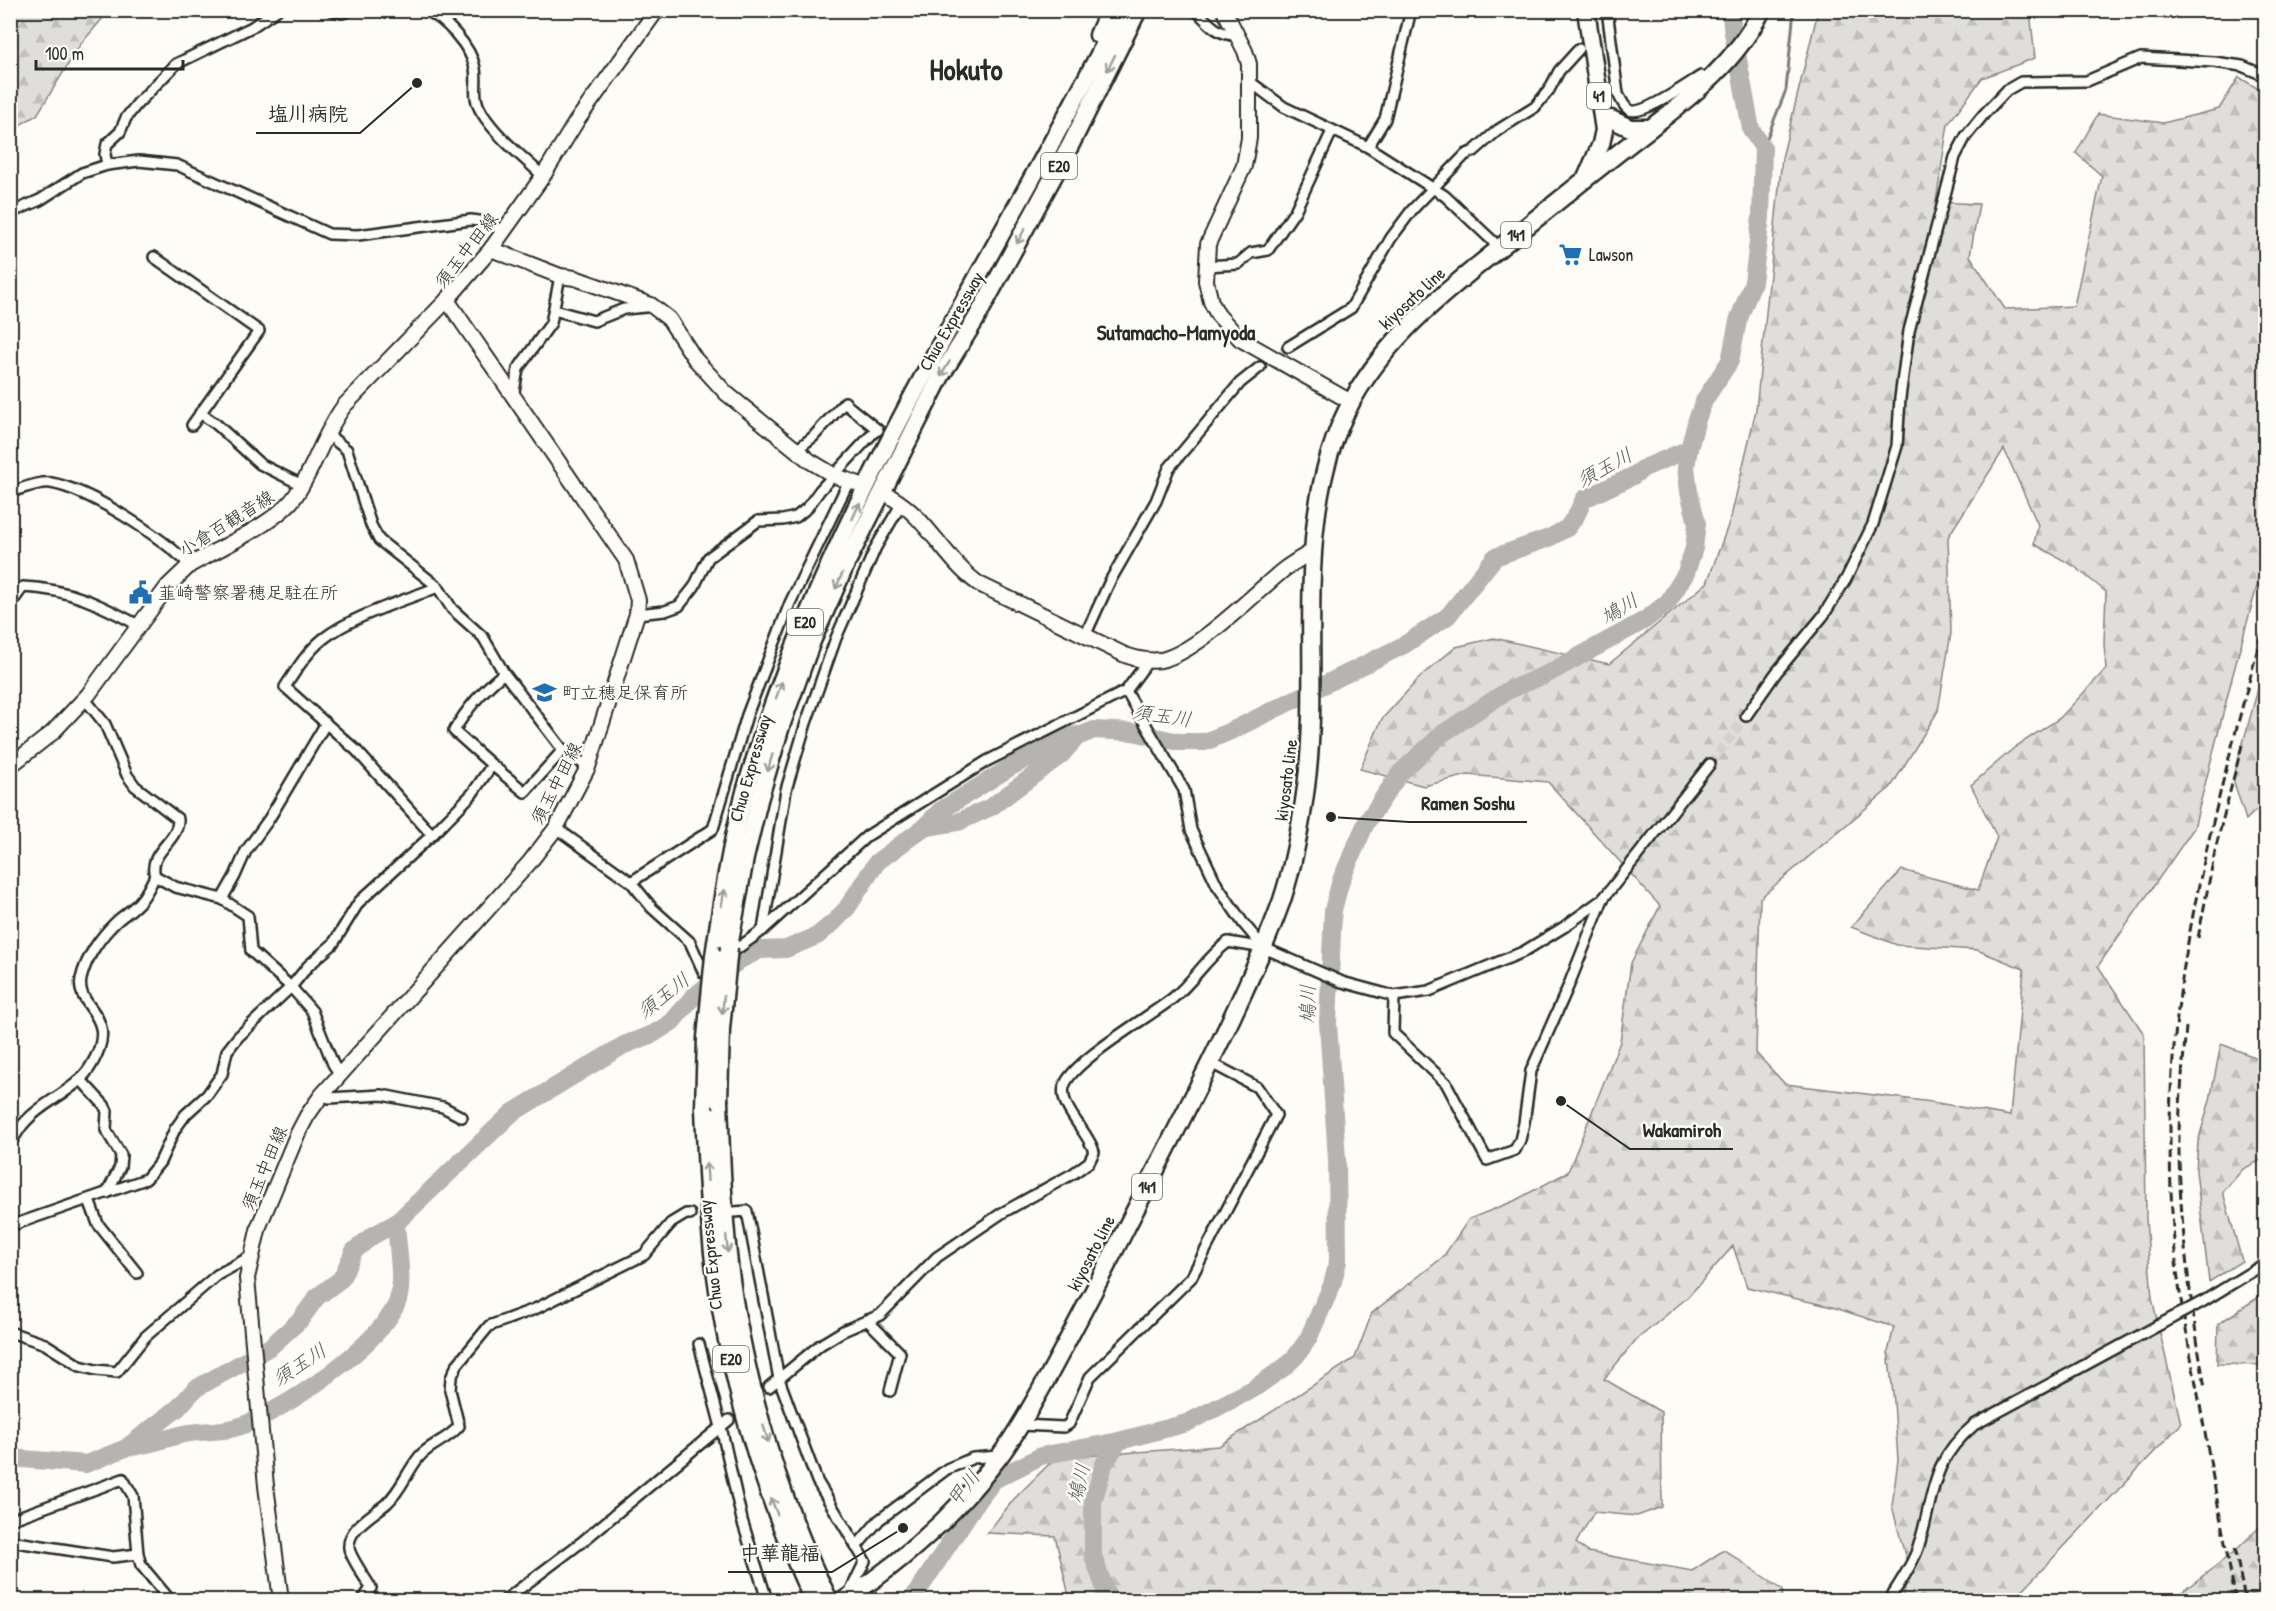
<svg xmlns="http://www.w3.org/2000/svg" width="2276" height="1611" viewBox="0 0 2276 1611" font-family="'Patrick Hand','Klee One',sans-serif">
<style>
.forest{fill:url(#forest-firs);stroke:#858482;stroke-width:1.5;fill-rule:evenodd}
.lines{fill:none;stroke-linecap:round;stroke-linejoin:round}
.stream{stroke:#7e7d7b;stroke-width:3}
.river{stroke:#b5b4b1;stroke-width:18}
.street-tunnel{stroke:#d3d2ce;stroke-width:9;stroke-dasharray:9 4.5;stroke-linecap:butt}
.street-casing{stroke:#2b2b2b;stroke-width:14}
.secondary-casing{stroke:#2b2b2b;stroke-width:18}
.highway-casing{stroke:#2b2b2b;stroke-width:21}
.street{stroke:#fdfcf7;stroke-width:9}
.secondary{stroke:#fdfcf7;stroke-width:14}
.highway{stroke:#fdfcf7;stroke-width:16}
.rail{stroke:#2b2b2b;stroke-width:3;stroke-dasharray:9 4.5;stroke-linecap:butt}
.street-bridge-casing{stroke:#2b2b2b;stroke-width:14;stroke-linecap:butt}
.highway-bridge-casing{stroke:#2b2b2b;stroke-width:21;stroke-linecap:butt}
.street-bridge{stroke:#fdfcf7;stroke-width:9}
.highway-bridge{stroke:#fdfcf7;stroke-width:16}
.oneway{stroke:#9e9e9b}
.labels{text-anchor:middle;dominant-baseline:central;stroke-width:5;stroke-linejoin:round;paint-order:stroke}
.shield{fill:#fdfcf7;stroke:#6a6a68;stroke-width:1.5}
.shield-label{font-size:16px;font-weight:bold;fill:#2b2b2b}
.street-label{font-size:18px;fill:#2b2b2b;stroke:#fdfcf7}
.poi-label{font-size:18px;fill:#2b2b2b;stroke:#fdfcf7;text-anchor:start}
.water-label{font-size:20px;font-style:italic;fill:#5b5b5a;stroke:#fdfcf7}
.quarter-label{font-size:21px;font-weight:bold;fill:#2b2b2b;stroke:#fdfcf7}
.town-label{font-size:30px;font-weight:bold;fill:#2b2b2b;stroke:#fdfcf7}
.leader{fill:none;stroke:#2b2b2b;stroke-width:2}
.callout-dot{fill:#2b2b2b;stroke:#fdfcf7;stroke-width:2}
.callout-label{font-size:20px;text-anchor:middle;font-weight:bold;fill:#2b2b2b;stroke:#fdfcf7;stroke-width:5;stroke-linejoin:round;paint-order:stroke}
</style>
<defs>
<pattern id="forest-firs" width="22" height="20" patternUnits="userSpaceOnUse" patternTransform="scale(1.5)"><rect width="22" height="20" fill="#dfdeda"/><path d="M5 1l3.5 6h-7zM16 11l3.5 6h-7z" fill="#c0bfbb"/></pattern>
</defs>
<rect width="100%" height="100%" fill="#fdfcf7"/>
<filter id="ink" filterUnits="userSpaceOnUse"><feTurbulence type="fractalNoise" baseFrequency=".0167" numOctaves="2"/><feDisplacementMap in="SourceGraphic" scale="12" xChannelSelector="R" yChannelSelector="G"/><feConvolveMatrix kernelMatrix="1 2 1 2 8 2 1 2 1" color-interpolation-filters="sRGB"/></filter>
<g filter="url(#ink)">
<!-- forest -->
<g class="forest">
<path d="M11 10 109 11 80 45 37 115 11 130Z"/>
<path d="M1818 11H2030L2035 58 1982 78 1948 124 1936 202 1979 204 1970 256 2005 309 2074 306 2102 176 2076 153 2098 114 2163 123 2219 109 2239 77 2265 93V557L2233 674 2194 828 2098 966 2144 1034 2146 1220 2152 1298 2181 1424 2013 1600H1902L1909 1571 1892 1506 1898 1460 1894 1402 1888 1352 1894 1327 1832 1307 1747 1287 1733 1246 1688 1297 1635 1341 1604 1379 1661 1412 1662 1507 1637 1516 1594 1512 1576 1543 1588 1552 1692 1571 1724 1550 1783 1590 1782 1600H1070L1055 1536 987 1533 1014 1499 1055 1458 1219 1446 1355 1358 1372 1313 1443 1257 1469 1219 1514 1201 1568 1172 1620 1042 1631 963 1660 906 1548 782 1468 775 1424 786 1360 769 1382 719 1422 675 1456 647 1494 638 1609 664 1707 583 1731 517 1756 410 1782 158ZM2004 449 2038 525 2034 544 2074 566 2106 592 2104 644 2106 669 2060 718 2015 747 1971 785 1997 837 1978 890 1902 870 1851 927 1897 945 1977 950 2024 969 2010 1116 1932 1102 1785 1084 1756 1053 1760 898 1891 787 1938 711 1951 633 1948 537Z"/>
<path d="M2265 664V802L2246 820 2233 779Z"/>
<path d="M2221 1044 2265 1061V1158L2243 1169 2223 1192 2242 1261 2209 1282 2196 1171 2198 1142 2210 1100Z"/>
<path d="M2265 1293V1365L2217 1364 2218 1324Z"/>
<path d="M2265 1522V1600H2179L2182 1592 2235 1551Z"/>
</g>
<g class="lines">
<!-- stream -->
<path class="stream" d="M1763 148 1786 90 1794 10"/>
<!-- river -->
<g class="river">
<path d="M923 828 940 811 1009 768 1064 738 1077 735"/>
<path d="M131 1447C150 1445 166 1438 184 1434 201 1431 218 1432 234 1428 275 1418 391 1339 399 1296 403 1277 397 1243 396 1223"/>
<path d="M10 1458 86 1464 126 1448 178 1408 195 1389 270 1347 300 1320 317 1297 341 1279 354 1251 372 1236 396 1223 512 1113 624 1045 653 1034 672 1022 693 997 740 960 760 950 786 949 817 936 834 922 847 908 877 862 923 828 958 822 991 807 1061 755 1077 737 1094 730 1133 732 1179 742H1205L1233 730 1404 645 1448 616 1495 557 1549 538 1567 528 1576 516 1584 499 1633 476 1644 468 1689 449"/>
<path d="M912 1600 974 1506 994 1480 1041 1456 1119 1441 1187 1423 1253 1389 1286 1366 1296 1356 1308 1339 1332 1285 1338 1261 1337 1160 1328 1023 1333 910 1341 880 1366 823 1400 773 1442 734 1507 691 1549 673 1645 620 1668 602 1686 573 1694 548 1697 523 1689 492 1686 467 1689 449 1697 419 1705 399 1730 361 1738 321 1753 282 1761 217 1763 148 1751 129 1732 27 1731 10"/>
<path d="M1109 1600 1093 1556V1502L1104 1464 1119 1441"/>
</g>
<!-- street-tunnel -->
<g class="street-tunnel">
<path d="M1588 47 1607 44"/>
<path d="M1260 367 1288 347"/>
<path d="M1710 764 1746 716"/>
<path d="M729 1420 769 1387"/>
</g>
<defs>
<g id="street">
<path d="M331 10 342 13 351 10"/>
<path d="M425 10C445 18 471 47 475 68 478 85 471 96 482 113 497 137 523 157 543 176"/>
<path d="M1196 10C1208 23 1219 36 1237 35"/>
<path d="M1607 10 1618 94C1621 99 1623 106 1629 110 1641 117 1688 84 1701 76"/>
<path d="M1249 81 1284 107 1368 147 1445 196 1500 248"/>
<path d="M1368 147 1385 119 1411 10"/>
<path d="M107 165 105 154 107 144 120 132 126 118 137 104 176 64 252 27 277 10"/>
<path d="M10 213 40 200 82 173 107 165 139 161 177 165 329 234 358 235 471 220 486 222 504 231"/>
<path d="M154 257 259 331 192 425"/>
<path d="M1206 266 1238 264 1251 253 1268 250 1295 211 1332 131"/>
<path d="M554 310 594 321 624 309 646 307"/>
<path d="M1288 347 1351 308 1391 238 1412 210 1465 155 1474 151 1498 130 1535 107 1549 90 1559 71 1579 49"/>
<path d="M513 397 518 369 551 323 560 276"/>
<path d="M200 413 216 424 260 464 302 485"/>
<path d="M326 433 347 450 371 525 379 540 438 587 452 609 483 637 504 673 563 750 588 767"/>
<path d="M10 492C22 489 40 481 51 483 91 490 161 537 190 565"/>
<path d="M10 605 23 587C70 589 99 604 140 626"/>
<path d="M637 614 665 611 679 606 694 587 708 558 758 521 783 520 796 517 807 508 820 490 874 432 878 430 848 406 845 402 813 437 796 450"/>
<path d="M1085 636 1110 581 1156 501 1169 468 1240 383 1260 367"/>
<path d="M1126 691 1184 790 1191 830 1217 885 1243 923 1264 948"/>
<path d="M1746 716 1776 673 1823 616 1846 579 1873 524 1897 446 1900 398 1909 331 1955 157 1966 136 1984 114 2007 90 2021 82 2087 81 2141 58 2214 62 2242 66 2266 76"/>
<path d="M492 765 454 731C467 708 483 690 504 673"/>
<path d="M556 828 631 882 652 908 690 942 704 973 714 966"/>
<path d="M432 835 357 751 285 687C296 670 307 652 323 639 352 616 403 601 438 587"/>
<path d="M155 876 175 887 222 899 248 916 251 951 291 987 312 1011 333 1064 340 1075"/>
<path d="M631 882 713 829 747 715 790 603 849 481"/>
<path d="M222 899 235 876 246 851 269 819 326 723"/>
<path d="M763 930 786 790 806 723 836 638 876 547 902 503"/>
<path d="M727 956 763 930 867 836 987 761 1126 691 1148 661"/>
<path d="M1394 996 1393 1033 1446 1083 1487 1160 1515 1150 1520 1140 1524 1123 1531 1071 1568 987 1603 899 1710 764"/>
<path d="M81 1080 104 1105 107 1111 106 1130 121 1155 120 1167 107 1193"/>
<path d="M321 1096 329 1098 382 1095 443 1107 462 1117"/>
<path d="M10 1144C15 1136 20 1127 26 1121 46 1099 77 1091 92 1064 121 1014 75 1009 81 979 86 957 101 936 117 921 125 914 135 908 141 900 147 893 151 884 155 876 147 852 179 842 178 819L135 786 127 775 105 724 85 699"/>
<path d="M89 1200 98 1224 137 1273"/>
<path d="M734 1212 747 1211 779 1379 817 1481 865 1561 849 1594"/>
<path d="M10 1226 146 1179 160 1162 175 1129 186 1114 207 1095 222 1074 227 1051 238 1037 291 987 308 966 333 944 359 902 432 835 472 794 492 765 525 792 563 750"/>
<path d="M2202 1302 2266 1263"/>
<path d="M867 1320 900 1353 890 1391"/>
<path d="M10 1332 45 1344 80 1366 96 1370 117 1372 145 1337 217 1275 250 1257"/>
<path d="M699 1344 721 1427 742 1520 767 1600"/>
<path d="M769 1387 820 1345 843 1331 880 1315 937 1257 1002 1213 1074 1173 1089 1162 1094 1152C1089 1132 1059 1108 1064 1087 1070 1062 1151 1016 1173 998 1194 981 1206 958 1228 942L1264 948 1342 982 1394 996 1429 991 1523 952 1564 927 1603 899"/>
<path d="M1021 1425 1064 1427 1069 1424 1090 1377 1191 1278 1276 1115 1257 1087 1211 1063"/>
<path d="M10 1520 123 1479 133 1496 138 1554 141 1565 170 1600"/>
<path d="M10 1541 113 1557 138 1554"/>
<path d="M856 1547 879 1520 947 1469 973 1458 999 1456"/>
<path d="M363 1600 371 1588C366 1579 350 1557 349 1548 347 1528 375 1514 387 1503 401 1490 407 1472 419 1457 430 1444 448 1440 459 1426L450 1390 451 1378 457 1365 489 1326 535 1309 644 1255 671 1223 686 1214H690"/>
<path d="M505 1600 583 1541 729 1420"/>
<path d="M1889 1600C1899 1584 1912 1566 1918 1548 1935 1496 1928 1464 1974 1425L2172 1318"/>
</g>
<g id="secondary">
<path d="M1224 10 1245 51 1249 64V138L1244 166 1208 244 1206 281 1211 302 1218 315 1240 339 1351 402"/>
<path d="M491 249 560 276 575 278 651 305 669 319 695 359 726 393 810 461 835 476 856 483"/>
<path d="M891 497C928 518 945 560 979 584L1125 655C1137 659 1148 662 1161 660 1196 653 1253 595 1282 571 1292 563 1303 557 1313 551"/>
<path d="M10 766 52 733 88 695 168 586 190 565C219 548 279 522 296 495 315 466 324 433 344 406L447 300 491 249 543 176 576 122 657 10"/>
<path d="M281 1600 266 1486 247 1278 259 1226 297 1135 307 1116 321 1096 529 863 556 828 588 767 637 614 638 600 626 560 447 300"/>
</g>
<g id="highway">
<path d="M1586 10 1604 130 1601 144 1587 176"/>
<path d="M1098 35 1109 10"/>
<path d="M1611 119 1630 128H1650"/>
<path d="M729 947 745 858 759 800 781 726 812 641 847 562 942 374 976 319 1071 144 1138 10"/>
<path d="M714 956C722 901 730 846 745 792 824 513 992 267 1122 10"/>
<path d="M719 1101C722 1177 724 1254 739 1328 757 1422 787 1515 829 1600"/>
<path d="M704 1108C706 1159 708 1211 714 1262 729 1379 763 1493 813 1600"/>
<path d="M844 1600C904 1561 955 1515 999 1457 1018 1432 1033 1403 1049 1375 1075 1327 1100 1279 1125 1230 1161 1159 1199 1088 1233 1015 1251 977 1268 939 1282 900 1294 863 1301 825 1306 787 1323 660 1288 514 1353 399 1391 332 1449 289 1507 242 1550 208 1592 173 1635 140 1685 101 1733 68 1762 10"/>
</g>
</defs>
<!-- street casing -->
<use href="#street" class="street-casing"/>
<!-- secondary casing -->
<use href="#secondary" class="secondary-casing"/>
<!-- highway casing -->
<use href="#highway" class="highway-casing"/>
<!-- street -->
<use href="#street" class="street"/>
<!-- secondary -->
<use href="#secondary" class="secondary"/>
<!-- highway -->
<use href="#highway" class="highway"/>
<!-- rail -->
<g class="rail">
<path d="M2198 938 2216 846 2242 745"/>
<path d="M2186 1027C2183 1062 2180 1097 2179 1133 2178 1215 2191 1307 2205 1388"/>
<path d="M2235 1548 2245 1600"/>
<path d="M2236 1600C2225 1545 2215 1489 2205 1433 2196 1381 2185 1331 2178 1279 2172 1232 2170 1182 2170 1134 2170 958 2222 786 2266 617"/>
</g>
<defs>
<path id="street-bridge" d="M2172 1318 2202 1302"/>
<g id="highway-bridge">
<path d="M719 1101 721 1029 729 947"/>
<path d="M704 1108 706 1038 714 956"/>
</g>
</defs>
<!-- street-bridge casing -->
<use href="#street-bridge" class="street-bridge-casing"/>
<!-- highway-bridge casing -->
<use href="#highway-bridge" class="highway-bridge-casing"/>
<!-- street-bridge -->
<use href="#street-bridge" class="street-bridge"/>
<!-- highway-bridge -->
<use href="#highway-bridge" class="highway-bridge"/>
</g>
<!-- one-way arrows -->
<defs><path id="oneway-shaft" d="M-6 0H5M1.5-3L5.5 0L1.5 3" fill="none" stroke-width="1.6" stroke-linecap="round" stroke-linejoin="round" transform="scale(1.5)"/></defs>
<g class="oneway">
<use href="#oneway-shaft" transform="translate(1111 63) rotate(116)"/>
<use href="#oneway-shaft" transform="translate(1021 236) rotate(118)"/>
<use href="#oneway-shaft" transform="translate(945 369) rotate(121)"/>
<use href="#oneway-shaft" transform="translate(856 511) rotate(-65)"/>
<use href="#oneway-shaft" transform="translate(839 581) rotate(114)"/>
<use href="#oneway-shaft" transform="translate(779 690) rotate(-70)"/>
<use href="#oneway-shaft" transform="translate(770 763) rotate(106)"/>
<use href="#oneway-shaft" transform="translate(723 898) rotate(-79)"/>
<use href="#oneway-shaft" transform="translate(723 1005) rotate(95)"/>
<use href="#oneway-shaft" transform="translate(707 1172) rotate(-93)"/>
<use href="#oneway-shaft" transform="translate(727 1244) rotate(85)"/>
<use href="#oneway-shaft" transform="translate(766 1434) rotate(73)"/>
<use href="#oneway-shaft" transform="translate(774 1506) rotate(-111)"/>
</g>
</g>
<!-- icons -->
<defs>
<symbol id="supermarket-bare" viewBox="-9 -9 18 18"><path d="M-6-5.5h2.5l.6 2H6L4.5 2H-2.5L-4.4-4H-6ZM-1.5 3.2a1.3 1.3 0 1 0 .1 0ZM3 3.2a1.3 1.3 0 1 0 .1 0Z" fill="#1f6fb2" stroke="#fdfcf7" stroke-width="2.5" paint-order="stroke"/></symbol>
<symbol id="civic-bare" viewBox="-9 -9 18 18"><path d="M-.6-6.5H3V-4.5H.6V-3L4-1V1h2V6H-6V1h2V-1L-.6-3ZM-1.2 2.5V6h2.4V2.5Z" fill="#1f6fb2" stroke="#fdfcf7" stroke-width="2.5" paint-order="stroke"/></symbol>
<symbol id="school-bare" viewBox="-9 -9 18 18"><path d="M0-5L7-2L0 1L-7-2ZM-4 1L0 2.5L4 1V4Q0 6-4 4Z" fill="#1f6fb2" stroke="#fdfcf7" stroke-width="2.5" paint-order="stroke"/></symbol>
</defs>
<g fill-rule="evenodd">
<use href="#supermarket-bare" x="1554" y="238" width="33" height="33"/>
<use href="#civic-bare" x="124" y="576" width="33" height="33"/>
<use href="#school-bare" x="528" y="676" width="33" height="33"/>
</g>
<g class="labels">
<!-- shield labels -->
<g class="shield">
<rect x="1587" y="83" width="24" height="26" rx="4.5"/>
<rect x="1041" y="153" width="36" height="26" rx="4.5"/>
<rect x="1501" y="222" width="30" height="26" rx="4.5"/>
<rect x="787" y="609" width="36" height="26" rx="4.5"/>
<rect x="1132" y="1174" width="30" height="26" rx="4.5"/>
<rect x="713" y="1346" width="36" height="26" rx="4.5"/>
</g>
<g class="shield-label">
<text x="1599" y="96">41</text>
<text x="1059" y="166">E20</text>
<text x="1516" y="235">141</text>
<text x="805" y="622">E20</text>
<text x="1147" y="1187">141</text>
<text x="731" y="1359">E20</text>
</g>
<!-- street labels -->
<g class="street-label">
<text transform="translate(466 250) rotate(-52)">須玉中田線</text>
<text transform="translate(1412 298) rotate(-43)">kiyosato line</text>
<text transform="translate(951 321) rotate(-60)">Chuo Expressway</text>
<text transform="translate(226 523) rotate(-32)">小倉百観音線</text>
<text transform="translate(750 768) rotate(-74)">Chuo Expressway</text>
<text transform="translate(1286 780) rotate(-83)">kiyosato line</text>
<text transform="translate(556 783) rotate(-63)">須玉中田線</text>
<text transform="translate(264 1168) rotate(-67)">須玉中田線</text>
<text transform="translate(1091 1253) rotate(-63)">kiyosato line</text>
<text transform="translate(710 1255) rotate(-96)">Chuo Expressway</text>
</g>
<!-- poi labels -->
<g class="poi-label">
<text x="1589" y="254">Lawson</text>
<text x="158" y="592">韮崎警察署穂足駐在所</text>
<text x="562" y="692">町立穂足保育所</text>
</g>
<!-- water labels -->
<g class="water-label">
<text transform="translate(1604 467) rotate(-29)">須玉川</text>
<text transform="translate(1619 608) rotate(-31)">鳩川</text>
<text transform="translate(1162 715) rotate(8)">須玉川</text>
<text transform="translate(663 995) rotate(-38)">須玉川</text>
<text transform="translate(1307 1004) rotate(-89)">鳩川</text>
<text transform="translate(299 1364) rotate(-33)">須玉川</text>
<text transform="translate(1078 1483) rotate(-76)">鳩川</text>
<text transform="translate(963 1488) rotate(-53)">甲川</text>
</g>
<!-- quarter labels -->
<g class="quarter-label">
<text x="1176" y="332">Sutamacho-Mamyoda</text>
</g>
<!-- town labels -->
<g class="town-label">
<text x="966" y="69">Hokuto</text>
</g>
</g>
<!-- callouts -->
<path class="leader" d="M417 83L360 133H256M1331 817L1409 822H1527M1561 1101L1630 1149H1733M903 1528L832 1572H728"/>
<g class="callout-dot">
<circle cx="417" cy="83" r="6"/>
<circle cx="1331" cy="817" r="6"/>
<circle cx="1561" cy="1101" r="6"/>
<circle cx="903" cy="1528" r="6"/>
</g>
<g class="callout-label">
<text x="308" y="121">塩川病院</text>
<text x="1468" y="810">Ramen Soshu</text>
<text x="1682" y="1137">Wakamiroh</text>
<text x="780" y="1560">中華龍福</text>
</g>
<!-- margin -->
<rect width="2276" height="1611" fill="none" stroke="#fdfcf7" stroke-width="36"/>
<rect x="18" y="18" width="2240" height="1575" fill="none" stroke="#2b2b2b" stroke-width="2" filter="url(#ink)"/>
<!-- scale -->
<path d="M36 60v9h147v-9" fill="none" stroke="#2b2b2b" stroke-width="3"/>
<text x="45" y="60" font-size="18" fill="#2b2b2b" stroke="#fdfcf7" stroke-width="4.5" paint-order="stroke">100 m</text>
</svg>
